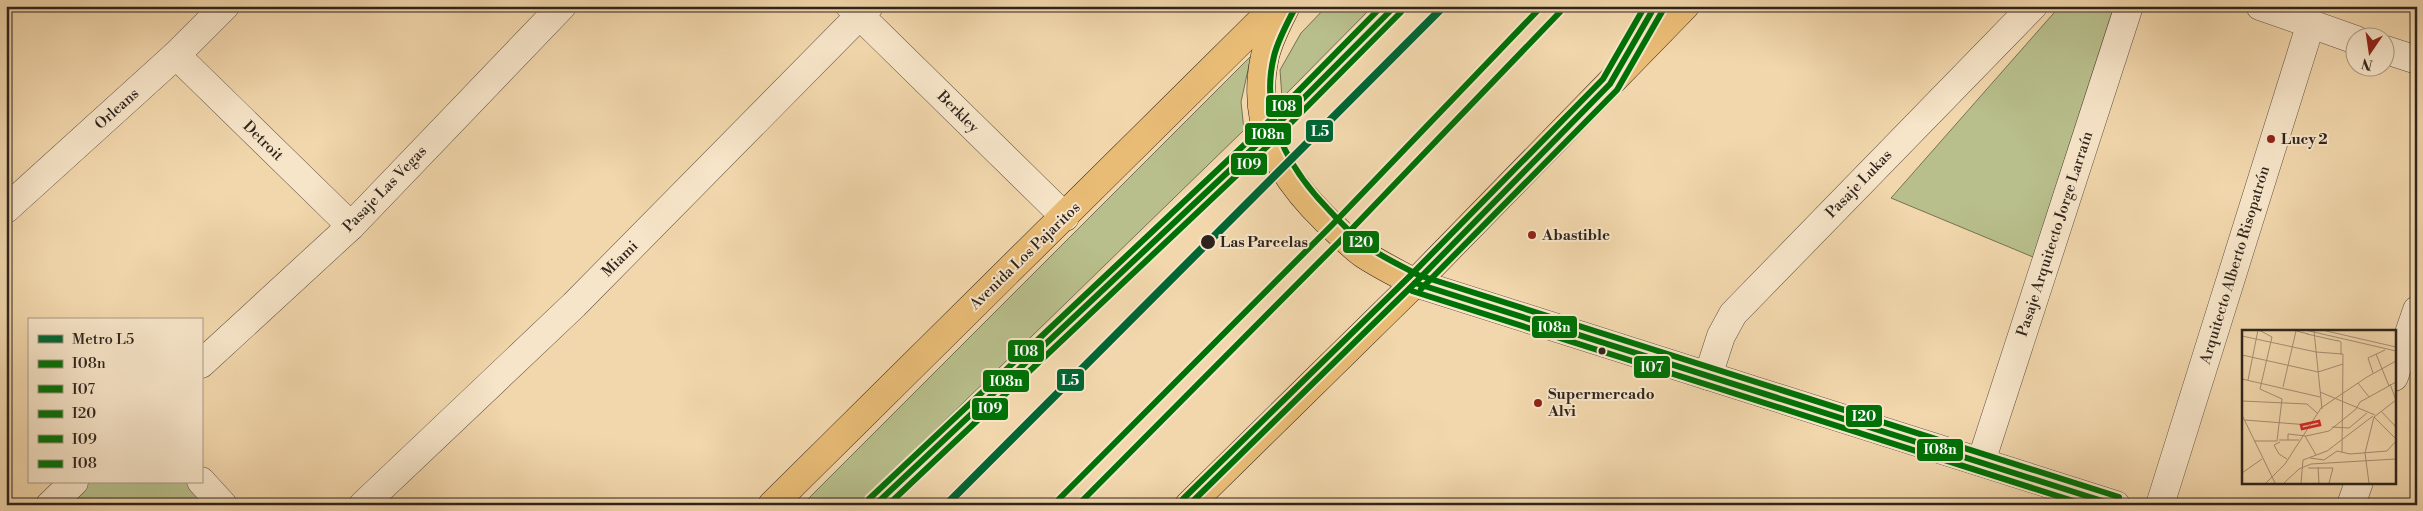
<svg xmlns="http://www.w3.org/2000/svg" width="2423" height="511" viewBox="0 0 2423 511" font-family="'Libre Bodoni',serif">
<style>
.green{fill:#b8bf8c;stroke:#747254}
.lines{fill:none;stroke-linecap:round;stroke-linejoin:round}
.minor-casing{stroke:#605141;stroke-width:29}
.major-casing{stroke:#2f241d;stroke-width:29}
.minor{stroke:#f7e5c9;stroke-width:28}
.major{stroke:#e9bc76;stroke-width:28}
.bus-1-casing{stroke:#f7e5c9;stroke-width:10}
.bus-2-casing{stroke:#f7e5c9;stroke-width:10}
.bus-3-casing{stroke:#f7e5c9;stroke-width:10}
.bus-4-casing{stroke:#f7e5c9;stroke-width:10}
.bus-5-casing{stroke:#f7e5c9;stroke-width:10}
.bus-1{stroke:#007106;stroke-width:6}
.bus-2{stroke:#007106;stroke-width:6}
.bus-3{stroke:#007106;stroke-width:6}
.bus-4{stroke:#007106;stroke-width:6}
.bus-5{stroke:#007106;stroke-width:6}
.metro-1-casing{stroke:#f7e5c9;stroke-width:11}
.metro-1{stroke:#063;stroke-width:8}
.poi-dot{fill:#8f2418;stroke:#f7e5c9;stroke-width:2}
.stop-dot{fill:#2f241d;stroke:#f7e5c9;stroke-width:2}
.labels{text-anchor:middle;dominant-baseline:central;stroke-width:4;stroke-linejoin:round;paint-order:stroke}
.street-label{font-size:15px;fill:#2f241d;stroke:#f7e5c9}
.poi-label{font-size:15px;font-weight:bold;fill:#2f241d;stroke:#f7e5c9;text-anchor:start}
.stop-label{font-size:15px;font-weight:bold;fill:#2f241d;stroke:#f7e5c9;text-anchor:start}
.inset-road{fill:none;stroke:#a48f73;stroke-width:1}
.view{fill:#d62828;fill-opacity:0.15;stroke:#d62828;stroke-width:2.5}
.inset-edge{fill:none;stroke:#2f241d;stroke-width:2.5}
.line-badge{stroke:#f7e5c9;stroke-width:2}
.badge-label{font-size:14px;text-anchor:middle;font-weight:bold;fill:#fff}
</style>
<rect width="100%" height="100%" fill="#f2d7ac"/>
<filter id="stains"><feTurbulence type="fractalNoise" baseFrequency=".004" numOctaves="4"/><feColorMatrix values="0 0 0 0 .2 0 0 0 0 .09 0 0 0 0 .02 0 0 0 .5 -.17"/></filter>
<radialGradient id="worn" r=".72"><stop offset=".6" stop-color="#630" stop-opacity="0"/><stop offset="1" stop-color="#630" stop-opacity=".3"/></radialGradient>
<!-- green -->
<g class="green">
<path d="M1327 6H1373L1282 98 1280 70 1301 33Z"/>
<path d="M2060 6H2114L2033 257 1891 198Z"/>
<path d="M1251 56 1241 102 1244 130 858 505H802Z"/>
<path d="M86 482H191L210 505H63Z"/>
</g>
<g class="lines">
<defs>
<g id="minor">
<path d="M850 6 1065 217"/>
<path d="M2260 6 2356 40"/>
<path d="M2386 50 2417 60"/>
<path d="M176 55 351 226"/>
<path d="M6 209 176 55 225 6"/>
<path d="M1415 283 2116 505"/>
<path d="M201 364 351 226 562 6"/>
<path d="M1708 376 1721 336 1733 314 2033 6"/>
<path d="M2394 377 2417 310"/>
<path d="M1981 462 2129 6"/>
<path d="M201 481 223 505"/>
<path d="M50 505 74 482"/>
<path d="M363 505 574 305 869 6"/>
<path d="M2160 505 2310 26"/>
<path d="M2351 505 2359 482"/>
</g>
<g id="major">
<path d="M1286 6C1278 22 1269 39 1265 56 1250 126 1279 174 1328 222 1339 232 1350 244 1362 253 1378 264 1397 273 1415 283"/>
<path d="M772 505 1276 6"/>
<path d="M1189 505 1415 283 1685 6"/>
</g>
</defs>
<!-- minor casing -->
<use href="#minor" class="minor-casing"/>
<!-- major casing -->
<use href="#major" class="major-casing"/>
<!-- minor -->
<use href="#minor" class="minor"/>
<!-- major -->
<use href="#major" class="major"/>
<defs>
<g id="bus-1">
<path d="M1415 283 2115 505"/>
<path d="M875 505 1267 135 1395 6"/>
<path d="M1189 505 1415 283 1610 84 1655 6"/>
</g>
<g id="bus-2">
<path d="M1421 289 1617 90 1663 10"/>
<path d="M1412 291 2086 505"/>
</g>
<g id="bus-3">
<path d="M1294 10C1286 25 1278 40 1274 56 1259 117 1288 168 1329 210 1341 223 1354 237 1368 247 1384 258 1402 266 1418 275L2119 497"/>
<path d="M1183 499 1409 277 1603 79 1645 6"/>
</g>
<g id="bus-4">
<path d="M888 505 1273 141 1401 12"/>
<path d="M1078 505 1344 237 1560 12"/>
</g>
<g id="bus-5">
<path d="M869 499 1261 129 1382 6"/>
<path d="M1059 499 1332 225 1542 6"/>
</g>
</defs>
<!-- bus-1 casing -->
<use href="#bus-1" class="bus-1-casing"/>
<!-- bus-2 casing -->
<use href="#bus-2" class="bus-2-casing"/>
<!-- bus-3 casing -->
<use href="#bus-3" class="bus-3-casing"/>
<!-- bus-4 casing -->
<use href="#bus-4" class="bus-4-casing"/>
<!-- bus-5 casing -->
<use href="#bus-5" class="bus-5-casing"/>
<!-- bus-1 -->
<use href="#bus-1" class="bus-1"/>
<!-- bus-2 -->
<use href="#bus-2" class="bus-2"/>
<!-- bus-3 -->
<use href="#bus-3" class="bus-3"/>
<!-- bus-4 -->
<use href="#bus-4" class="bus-4"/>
<!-- bus-5 -->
<use href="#bus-5" class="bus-5"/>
<defs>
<path id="metro-1" d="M946 505 1444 6"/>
</defs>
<!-- metro-1 casing -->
<use href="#metro-1" class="metro-1-casing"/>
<!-- metro-1 -->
<use href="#metro-1" class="metro-1"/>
</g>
<!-- markers -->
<g class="poi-dot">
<circle cx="2271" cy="139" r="5"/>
<circle cx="1532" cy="235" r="5"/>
<circle cx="1538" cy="403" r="5"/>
</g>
<g class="stop-dot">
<circle cx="1208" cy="242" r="8"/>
<circle cx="1602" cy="351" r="4.5"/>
</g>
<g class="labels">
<!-- street labels -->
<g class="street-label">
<text transform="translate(117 109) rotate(-42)">Orleans</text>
<text transform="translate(958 112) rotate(45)">Berkley</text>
<text transform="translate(263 141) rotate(44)">Detroit</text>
<text transform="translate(1859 184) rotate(-46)">Pasaje Lukas</text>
<text transform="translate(385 189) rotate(-46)">Pasaje Las Vegas</text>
<text transform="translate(2055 234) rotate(-72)">Pasaje Arquitecto Jorge Larraín</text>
<text transform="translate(1025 256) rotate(-44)">Avenida Los Pajaritos</text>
<text transform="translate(620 259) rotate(-45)">Miami</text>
<text transform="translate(2235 265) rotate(-73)">Arquitecto Alberto Risopatrón</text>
</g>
<!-- poi labels -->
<g class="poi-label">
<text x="2281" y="139">Lucy 2</text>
<text x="1542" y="235">Abastible</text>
<text x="1548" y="394">Supermercado<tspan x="1548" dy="17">Alvi</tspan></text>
</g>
<!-- stop labels -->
<g class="stop-label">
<text x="1220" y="242">Las Parcelas</text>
</g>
</g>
<!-- overview -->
<g transform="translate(2242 330)">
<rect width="154" height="154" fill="#f2d7ac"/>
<path class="inset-road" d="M51 0 66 4M63 0 154 21M80 0 154 17M72 1 80 79M65 4 96 11M0 6 74 22 101 24 100 122M95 10 99 12V25M134 24 147 56M0 25 76 42 101 34M131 43 126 28 143 20M0 49 78 67M6 50 16 0M116 53 127 67M148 54 154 70M41 57 54 1M78 62 133 85M0 71 65 74 75 83M139 81 154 97M0 85 33 153M132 87 154 109M3 90 67 95M90 97 107 98 125 83M63 106 74 125M37 110H57M46 110V104L64 106 87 101 114 79 118 72 154 52M12 111H35L40 69 18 59 30 7 17 0M38 112 32 115 37 124 45 129M68 128 82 130 95 121 108 124 145 121 154 111M76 137 77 153M66 138H91L87 153M0 143 20 129M24 153 43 134 79 78 125 47 154 31M42 153 57 139 69 134 154 129M59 153 61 130 85 121 131 86M127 153 123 123 132 87 154 70"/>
<path class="view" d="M77 91 78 95 60 99 59 95Z"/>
<rect width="154" height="154" class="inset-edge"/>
</g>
<g class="line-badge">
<rect x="1265" y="94" width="38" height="24" rx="5" fill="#007106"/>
<rect x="1305" y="119" width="29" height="24" rx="5" fill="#063"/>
<rect x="1244" y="122" width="48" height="24" rx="5" fill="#007106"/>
<rect x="1230" y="152" width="38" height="24" rx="5" fill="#007106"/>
<rect x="1342" y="230" width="38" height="24" rx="5" fill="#007106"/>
<rect x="1531" y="315" width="47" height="24" rx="5" fill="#007106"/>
<rect x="1007" y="339" width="38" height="24" rx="5" fill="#007106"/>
<rect x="1633" y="355" width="38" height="24" rx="5" fill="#007106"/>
<rect x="1056" y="368" width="29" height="24" rx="5" fill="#063"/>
<rect x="982" y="369" width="48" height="24" rx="5" fill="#007106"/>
<rect x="971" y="397" width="38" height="24" rx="5" fill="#007106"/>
<rect x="1845" y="404" width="38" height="24" rx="5" fill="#007106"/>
<rect x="1916" y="438" width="48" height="24" rx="5" fill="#007106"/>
</g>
<g class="badge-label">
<text x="1284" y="111">I08</text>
<text x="1320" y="136">L5</text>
<text x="1268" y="139">I08n</text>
<text x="1249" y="169">I09</text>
<text x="1361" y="247">I20</text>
<text x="1554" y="332">I08n</text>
<text x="1026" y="356">I08</text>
<text x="1652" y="372">I07</text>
<text x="1070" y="385">L5</text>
<text x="1006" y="386">I08n</text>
<text x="990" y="413">I09</text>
<text x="1864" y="421">I20</text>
<text x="1940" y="454">I08n</text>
</g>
<!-- margin -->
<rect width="2423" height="511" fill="none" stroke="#f2d7ac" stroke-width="25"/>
<rect x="8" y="8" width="2408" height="496" fill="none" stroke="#2f241d" stroke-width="2.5"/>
<rect x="12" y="12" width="2398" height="486" fill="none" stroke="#2f241d"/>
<!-- legend -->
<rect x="28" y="318" width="175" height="165" fill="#f7e5c9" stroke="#a79884"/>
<rect x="38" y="335" width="25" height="8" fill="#006633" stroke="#a79884"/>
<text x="72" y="344" font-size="15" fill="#2f241d">Metro L5</text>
<rect x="38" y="360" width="25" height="8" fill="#007106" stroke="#a79884"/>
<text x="72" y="368" font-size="15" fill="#2f241d">I08n</text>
<rect x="38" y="385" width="25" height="8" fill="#007106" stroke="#a79884"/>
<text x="72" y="394" font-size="15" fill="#2f241d">I07</text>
<rect x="38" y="410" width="25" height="8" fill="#007106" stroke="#a79884"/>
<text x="72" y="418" font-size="15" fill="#2f241d">I20</text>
<rect x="38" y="435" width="25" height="8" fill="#007106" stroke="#a79884"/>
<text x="72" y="444" font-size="15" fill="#2f241d">I09</text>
<rect x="38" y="460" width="25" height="8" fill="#007106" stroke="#a79884"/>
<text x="72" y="468" font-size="15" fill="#2f241d">I08</text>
<!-- north arrow -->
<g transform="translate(2370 52) rotate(193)"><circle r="24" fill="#f7e5c9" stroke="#a79884"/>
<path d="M0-4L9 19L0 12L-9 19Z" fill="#8f2418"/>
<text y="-8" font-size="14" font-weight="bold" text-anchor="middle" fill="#2f241d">N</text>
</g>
<rect width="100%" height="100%" filter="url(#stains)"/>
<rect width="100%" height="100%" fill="url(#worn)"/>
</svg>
